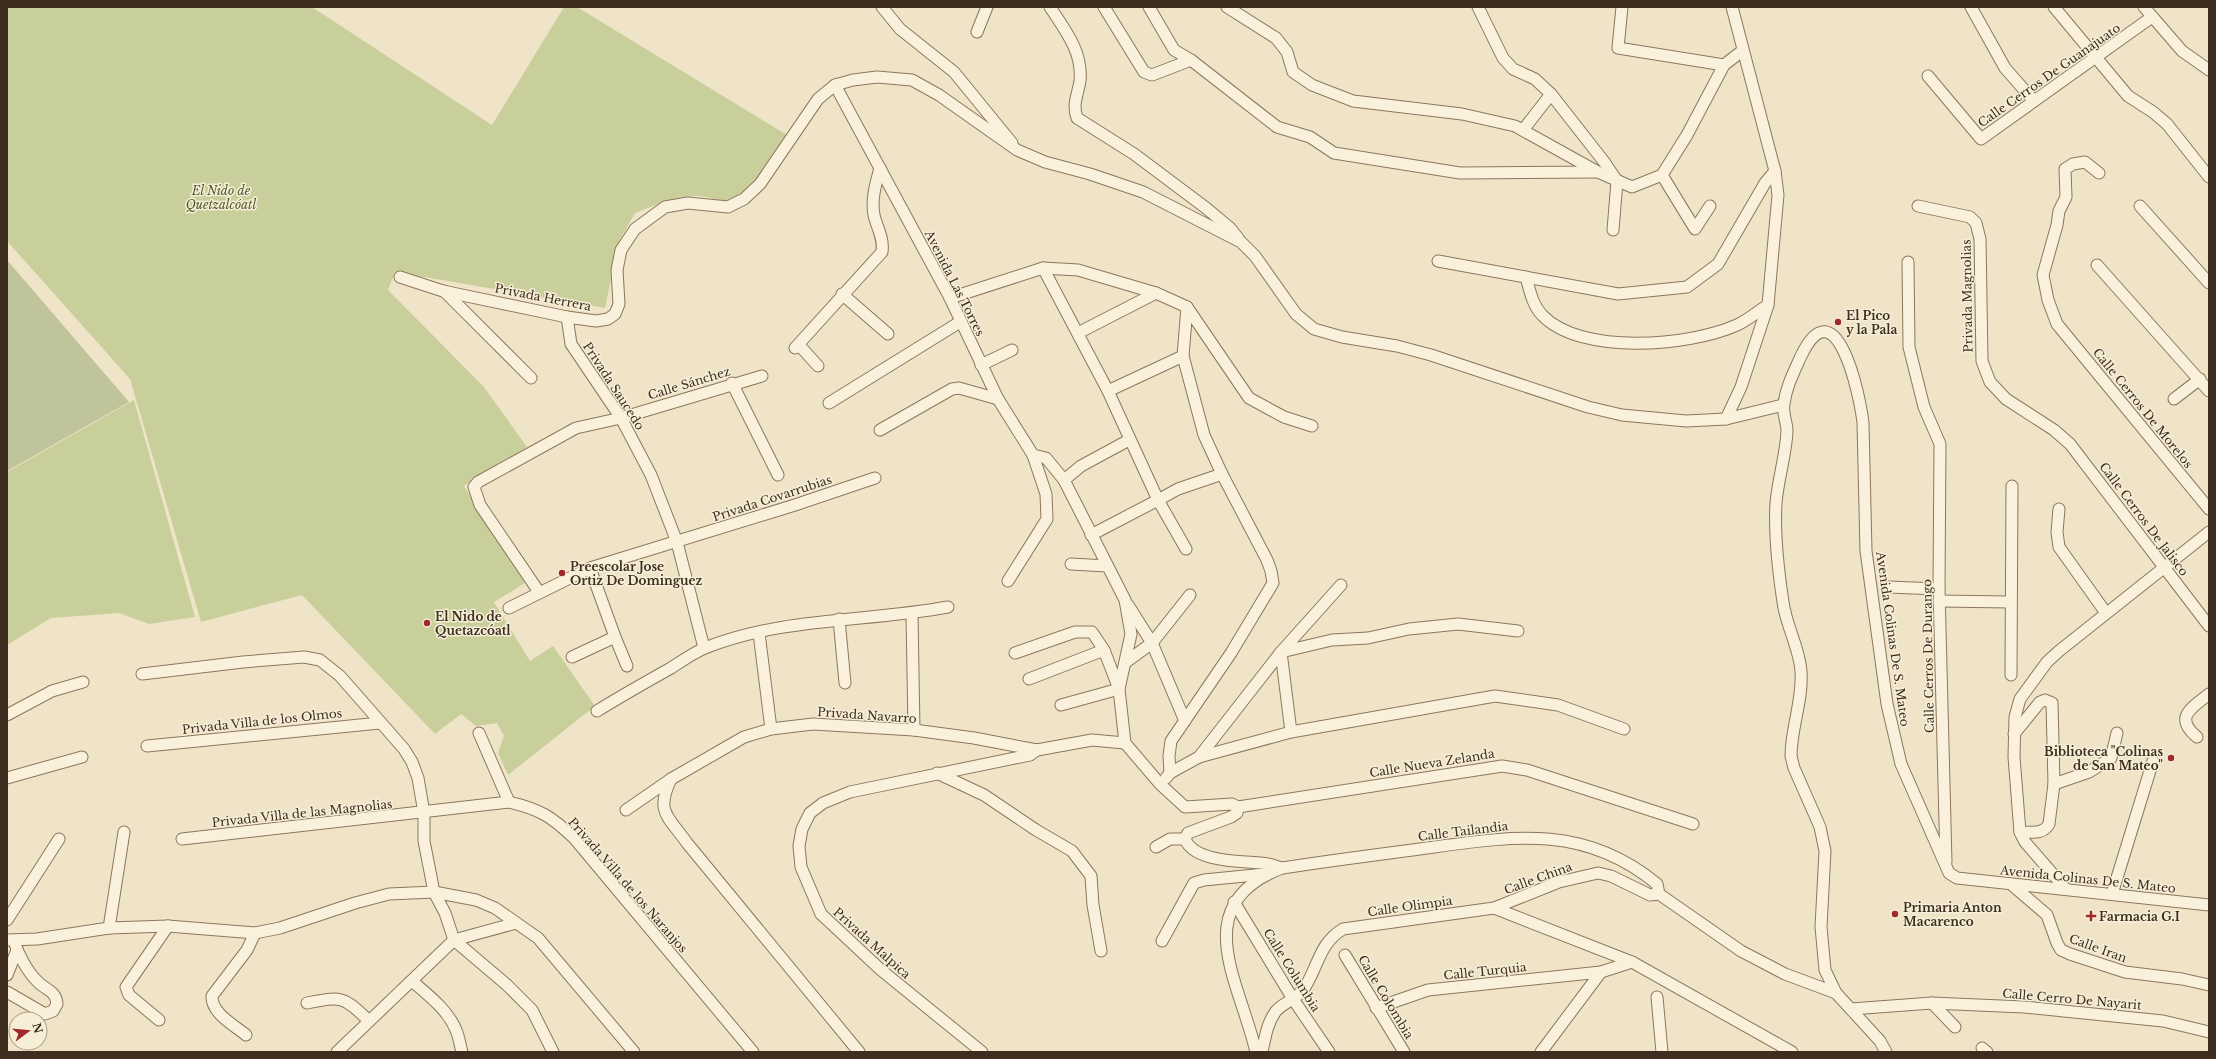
<svg xmlns="http://www.w3.org/2000/svg" width="2216" height="1059" viewBox="0 0 2216 1059" font-family="'Libre Baskerville',serif">
<style>
.green{fill:#c9cf9b}
.cemetery{fill:#bfc49a}
.lines{fill:none;stroke-linecap:round;stroke-linejoin:round}
.minor-casing{stroke:#8d765c;stroke-width:13}
.minor{stroke:#faf1dc;stroke-width:11}
.poi-dot{fill:#9e2a2b;stroke:#f7eed8;stroke-width:1.5}
.labels{text-anchor:middle;dominant-baseline:central;stroke-width:3;stroke-linejoin:round;paint-order:stroke}
.street-label{font-size:12px;fill:#3d2e20;stroke:#f7eed8}
.park-label{font-size:12px;font-style:italic;fill:#4d5a26;stroke:#f7eed8}
.poi-label{font-size:12px;font-weight:bold;fill:#3d2e20;stroke:#f7eed8;text-anchor:start}
</style>
<rect width="100%" height="100%" fill="#f0e4c8"/>
<!-- green -->
<g class="green">
<path d="M7 7H312L492 125 564 7H577L787 135C775 153 751 197 728 200 717 201 705 195 694 196 674 197 653 206 635 213L619 241 605 308 395 272 388 290 484 387 527 447 464 486 525 583 494 602 530 661 553 646 595 706 508 775 498 753 504 736 497 723 476 726 461 714 435 734 302 595 201 622 130 379 7 241Z"/>
<path d="M134 400 195 617 149 624 119 613 51 618 7 645V472Z"/>
</g>
<!-- cemetery -->
<path class="cemetery" d="M7 260 129 402 7 471Z"/>
<g class="lines">
<defs>
<g id="minor">
<path d="M882 7 900 29 954 72 1012 143"/>
<path d="M1050 7C1065 30 1083 52 1080 81 1078 94 1072 104 1077 118L1134 154 1206 208 1230 228 1238 238"/>
<path d="M1104 7 1144 72 1152 75 1191 60"/>
<path d="M1149 7 1174 50 1191 60 1277 127 1310 137 1334 153 1460 173 1597 172"/>
<path d="M1227 7 1276 38 1287 52 1293 72 1312 85 1353 101 1462 114 1515 126 1598 172 1632 187 1662 175 1687 135 1724 65 1742 51"/>
<path d="M1478 7 1503 58 1513 69 1535 79 1551 94 1605 163 1617 181 1613 230"/>
<path d="M1622 7 1618 48 1724 65"/>
<path d="M1971 7 2005 68 2034 101"/>
<path d="M2054 7 2128 96 2153 112 2167 124 2209 177"/>
<path d="M2144 7 2182 51 2209 70"/>
<path d="M977 32 987 7"/>
<path d="M1928 76 1981 139 2152 17"/>
<path d="M835 85 950 298 998 399 1033 455 1046 494 1047 519 1008 581"/>
<path d="M1523 130 1551 94"/>
<path d="M2099 173 2085 162 2073 164 2065 169 2066 197 2059 211 2057 225 2043 275 2048 300 2057 324 2209 509"/>
<path d="M1662 175 1695 229 1710 206"/>
<path d="M1918 206 1970 217 1976 223 1980 239 1982 361 1990 382 2006 399 2054 430 2070 444 2209 626"/>
<path d="M2140 206 2209 283"/>
<path d="M1438 261 1618 294 1687 287 1718 264 1765 183 1775 171"/>
<path d="M1908 262 1909 347 1924 407 1940 444 1939 589 1946 862"/>
<path d="M2097 265 2209 391"/>
<path d="M1043 268 1108 391 1158 500 1178 489 1222 474"/>
<path d="M400 277 443 291 567 317 596 321 608 319 615 314 619 304 617 270 621 250 635 229 665 207 688 203 728 207 744 199 760 184 818 99 835 85 853 80 877 77 912 80 939 95 1017 150 1045 162 1090 174 1143 192 1241 242 1255 256 1296 314 1314 329 1342 337 1397 346 1431 355 1588 407 1622 415 1686 421 1726 419 1783 405"/>
<path d="M1526 277C1530 291 1532 304 1542 315 1581 356 1690 346 1737 325 1748 320 1758 311 1768 305"/>
<path d="M444 291 531 378"/>
<path d="M842 294 888 334"/>
<path d="M950 298 1043 268 1078 270 1156 293 1187 307 1249 398 1284 417 1312 426"/>
<path d="M567 317 571 344 621 418 651 475 677 542 704 648"/>
<path d="M1078 333 1156 293"/>
<path d="M799 345 818 366"/>
<path d="M795 348 882 252C884 238 877 228 874 215 871 199 876 183 880 168"/>
<path d="M981 365 1012 350"/>
<path d="M732 383 778 475"/>
<path d="M1108 391 1183 356"/>
<path d="M2174 399 2200 379"/>
<path d="M829 403 960 322"/>
<path d="M1726 419 1741 387 1768 305 1778 195 1775 171 1732 7"/>
<path d="M880 430 952 389 959 388 998 399"/>
<path d="M1033 455 1046 458 1064 480 1125 600 1131 634 1119 689 1125 743 1160 784 1185 807 1232 804 1238 807"/>
<path d="M1064 480 1081 466 1129 440"/>
<path d="M2059 509 2057 532 2059 547 2106 613"/>
<path d="M1091 535 1158 500 1186 549"/>
<path d="M1071 564 1107 566"/>
<path d="M590 568 615 637 627 666"/>
<path d="M1888 587 1939 589"/>
<path d="M539 592 480 505 474 487 478 482 576 428 621 418 762 376"/>
<path d="M1939 601 2010 602"/>
<path d="M1128 605 1152 643 1185 721"/>
<path d="M509 608 590 568 795 505 875 478"/>
<path d="M912 614 914 730"/>
<path d="M839 619 845 683"/>
<path d="M759 633 771 729"/>
<path d="M1015 653 1075 632H1092L1104 650 1119 689 1061 705"/>
<path d="M572 657 615 637"/>
<path d="M1126 662 1152 643 1190 595"/>
<path d="M142 674 243 662 304 657 320 660 340 676 404 749 412 762 418 778 424 813V841L434 892 445 913 454 940"/>
<path d="M2011 675 2012 486"/>
<path d="M1029 679 1104 650"/>
<path d="M597 711C621 696 646 682 671 668 682 661 693 653 705 648 782 617 867 622 948 607"/>
<path d="M7 715 52 691 83 682"/>
<path d="M1291 732 1281 652 1332 640 1368 638 1409 629 1458 624 1518 631"/>
<path d="M479 733 509 802"/>
<path d="M2014 734 2040 702 2045 700 2052 703 2054 784 2049 824C2043 835 2031 832 2020 832"/>
<path d="M2197 737C2173 717 2192 708 2209 694"/>
<path d="M147 746 380 723"/>
<path d="M1199 757 1291 732 1495 696 1558 705 1624 729"/>
<path d="M937 773 984 795 1036 830 1072 851 1091 876 1093 905 1101 951"/>
<path d="M1170 773 1169 756 1171 741 1231 653 1273 583 1271 571 1267 560 1222 474 1204 435 1183 356 1187 307"/>
<path d="M7 778 82 757"/>
<path d="M1166 778 1170 773 1199 757 1281 652 1341 585"/>
<path d="M671 779C655 812 668 816 687 843L859 1052"/>
<path d="M2054 784 2089 772 2111 758 2117 733"/>
<path d="M1238 807 1502 766 1527 770 1693 824"/>
<path d="M1238 807 1237 813 1231 817 1188 833 1185 839C1194 862 1239 861 1261 863 1268 863 1275 866 1282 868"/>
<path d="M626 810 671 779 744 737 771 729 813 724 914 730 974 738 1037 750 1092 740 1125 743"/>
<path d="M182 839 509 802C540 809 552 817 574 838L753 1052"/>
<path d="M1156 847 1170 839H1185"/>
<path d="M2011 884 2047 915 2057 943 2061 950 2070 954 2125 972 2182 979 2209 985"/>
<path d="M2065 888 2025 842 2020 832 2014 757 2015 717 2020 699 2047 662 2059 651 2209 532"/>
<path d="M2112 894 2153 761"/>
<path d="M1234 902 1293 999 1329 1052"/>
<path d="M1494 908 1632 962 1792 1052"/>
<path d="M7 920 59 839"/>
<path d="M109 928 124 832"/>
<path d="M7 940 37 939 109 928 168 926 255 933 280 928 355 903 389 894 434 892 476 900 495 908 538 938 634 1052"/>
<path d="M454 940 507 985 532 1010 553 1052"/>
<path d="M1162 941 1194 883 1204 880 1265 874"/>
<path d="M1345 955 1404 1052"/>
<path d="M7 975 17 950"/>
<path d="M412 981C428 995 448 1010 456 1030 459 1037 460 1045 462 1052"/>
<path d="M7 992 45 1014 53 1011 57 1004C56 990 45 990 37 981 27 971 18 954 14 941"/>
<path d="M1657 997 1662 1052"/>
<path d="M307 1003C342 996 343 996 369 1021"/>
<path d="M1932 1003 1955 1027"/>
<path d="M1376 1008 1428 990 1601 972"/>
<path d="M1851 1009 1932 1003 2024 1007 2163 1021 2209 1032"/>
<path d="M159 1020 129 995 126 987 168 926"/>
<path d="M246 1035C234 1025 211 1013 212 996L247 950 255 933"/>
<path d="M1982 1048 1987 1052"/>
<path d="M337 1052 454 940 516 923"/>
<path d="M982 1052 881 970 821 914 801 867 799 846 802 829 810 813 823 803 850 792 1030 755 1037 750"/>
<path d="M1256 1052C1240 982 1186 905 1282 868 1328 861 1374 855 1420 849 1508 837 1582 822 1657 884L1659 894 1741 951 1785 974 1836 993"/>
<path d="M1262 1052C1265 1038 1267 1023 1276 1011 1283 1003 1296 999 1303 990 1318 969 1318 944 1343 929L1494 908 1559 882 1598 873 1611 876 1650 895 1659 894"/>
<path d="M1541 1052 1601 972 1632 962"/>
<path d="M1886 1052 1880 1041 1836 993 1825 970 1821 927 1825 851 1820 827 1794 768 1791 756C1791 728 1803 700 1801 672 1800 649 1786 626 1783 602 1778 569 1774 536 1776 503 1778 479 1786 455 1787 431 1787 422 1782 413 1784 404 1786 387 1794 372 1801 356 1836 283 1860 395 1863 423L1866 551 1887 704 1901 764 1949 873 1957 878 2209 905"/>
</g>
</defs>
<!-- minor casing -->
<use href="#minor" class="minor-casing"/>
<!-- minor -->
<use href="#minor" class="minor"/>
</g>
<!-- markers -->
<g class="poi-dot">
<circle cx="1838" cy="322" r="4"/>
<circle cx="562" cy="573" r="4"/>
<circle cx="427" cy="623" r="4"/>
<circle cx="2171" cy="758" r="4"/>
<circle cx="1895" cy="914" r="4"/>
<path d="M2089 910h4v4h4v4h-4v4h-4v-4h-4v-4h4z"/>
</g>
<g class="labels">
<!-- street labels -->
<g class="street-label">
<text transform="translate(2049 75) rotate(-35)">Calle Cerros De Guanajuato</text>
<text transform="translate(955 283) rotate(63)">Avenida Las Torres</text>
<text transform="translate(1967 296) rotate(-91)">Privada Magnolias</text>
<text transform="translate(543 297) rotate(11)">Privada Herrera</text>
<text transform="translate(689 383) rotate(-17)">Calle Sánchez</text>
<text transform="translate(614 386) rotate(57)">Privada Saucedo</text>
<text transform="translate(2143 408) rotate(51)">Calle Cerros De Morelos</text>
<text transform="translate(772 498) rotate(-18)">Privada Covarrubias</text>
<text transform="translate(2144 519) rotate(53)">Calle Cerros De Jalisco</text>
<text transform="translate(1893 639) rotate(82)">Avenida Colinas De S. Mateo</text>
<text transform="translate(1928 656) rotate(-91)">Calle Cerros De Durango</text>
<text transform="translate(867 715) rotate(4)">Privada Navarro</text>
<text transform="translate(262 721) rotate(-6)">Privada Villa de los Olmos</text>
<text transform="translate(1432 763) rotate(-9)">Calle Nueva Zelanda</text>
<text transform="translate(302 813) rotate(-6)">Privada Villa de las Magnolias</text>
<text transform="translate(1463 831) rotate(-7)">Calle Tailandia</text>
<text transform="translate(1538 878) rotate(-20)">Calle China</text>
<text transform="translate(2088 879) rotate(6)">Avenida Colinas De S. Mateo</text>
<text transform="translate(628 885) rotate(49)">Privada Villa de los Naranjos</text>
<text transform="translate(1410 906) rotate(-8)">Calle Olimpia</text>
<text transform="translate(872 943) rotate(42)">Privada Malpica</text>
<text transform="translate(2098 948) rotate(20)">Calle Iran</text>
<text transform="translate(1292 970) rotate(58)">Calle Columbia</text>
<text transform="translate(1485 971) rotate(-6)">Calle Turquia</text>
<text transform="translate(1386 997) rotate(59)">Calle Colombia</text>
<text transform="translate(2072 999) rotate(5)">Calle Cerro De Nayarit</text>
</g>
<!-- park labels -->
<g class="park-label">
<text x="221" y="190">El Nido de<tspan x="221" dy="14">Quetzalcóatl</tspan></text>
</g>
<!-- poi labels -->
<g class="poi-label">
<text x="1846" y="315">El Pico<tspan x="1846" dy="14">y la Pala</tspan></text>
<text x="570" y="566">Preescolar Jose<tspan x="570" dy="14">Ortiz De Dominguez</tspan></text>
<text x="435" y="616">El Nido de<tspan x="435" dy="14">Quetazcóatl</tspan></text>
<text x="2163" y="751" text-anchor="end">Biblioteca "Colinas<tspan x="2163" dy="14">de San Mateo"</tspan></text>
<text x="1903" y="907">Primaria Anton<tspan x="1903" dy="14">Macarenco</tspan></text>
<text x="2099" y="916">Farmacia G.I</text>
</g>
</g>
<!-- border -->
<rect width="2216" height="1059" fill="none" stroke="#3d2e20" stroke-width="16"/>
<!-- north arrow -->
<g transform="translate(28 1031) rotate(74)"><circle r="19" fill="#f7eed8" stroke="#ada18e"/>
<path d="M0-3L7 15L0 10L-7 15Z" fill="#9e2a2b"/>
<text y="-6" font-size="11" font-weight="bold" text-anchor="middle" fill="#3d2e20">N</text>
</g>
</svg>
